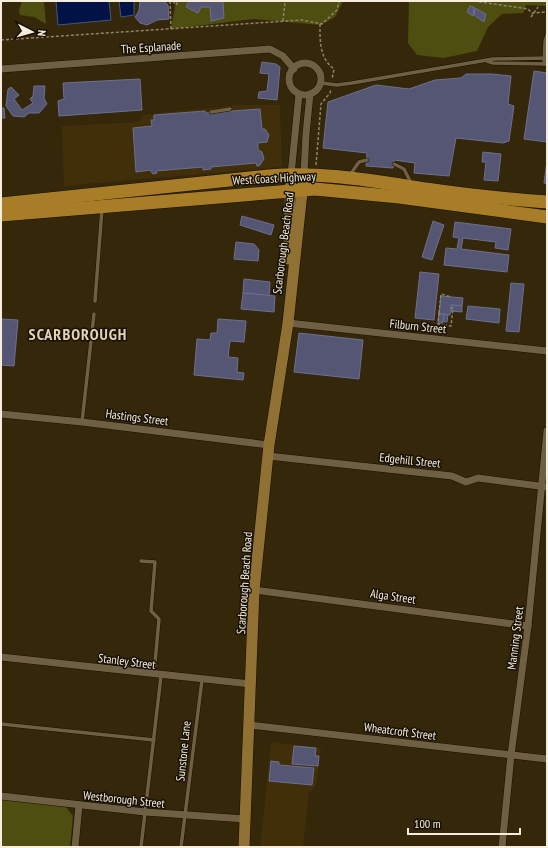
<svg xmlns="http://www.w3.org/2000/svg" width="548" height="848" viewBox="0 0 548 848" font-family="'PT Sans Narrow',sans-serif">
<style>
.built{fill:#412f09}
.green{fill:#4d4e0f}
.water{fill:#001246;stroke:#4a5473}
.building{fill:#545673;stroke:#6d708f}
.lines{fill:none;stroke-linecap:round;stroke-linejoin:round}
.lane-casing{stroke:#1b1000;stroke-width:4.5}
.street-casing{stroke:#1b1000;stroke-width:8}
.primary-casing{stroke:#1b1000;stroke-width:12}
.highway-casing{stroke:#1b1000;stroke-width:14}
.path{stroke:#8f836c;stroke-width:1.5;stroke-dasharray:3 2;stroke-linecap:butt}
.lane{stroke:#706043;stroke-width:3.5}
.street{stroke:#706043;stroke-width:7}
.primary{stroke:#917133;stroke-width:11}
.highway{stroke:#a77d28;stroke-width:13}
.labels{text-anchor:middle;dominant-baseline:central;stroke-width:3;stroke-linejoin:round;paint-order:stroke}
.street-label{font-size:12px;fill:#f6eddd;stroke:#181106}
.district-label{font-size:16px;font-weight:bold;letter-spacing:1px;fill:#e5d3b2;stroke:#181106}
</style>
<rect width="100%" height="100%" fill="#35270a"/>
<!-- built -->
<g class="built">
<path d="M239 105H280L282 167 64 186 62 126 138 122 143 115Z"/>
<path d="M271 742 321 748 316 786 309 793 303 847H260Z"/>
</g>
<!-- green -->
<g class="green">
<path d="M22 1H44L46 24 34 17 20 15 19 10Z"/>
<path d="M176 1H343L335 17 321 25 253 19 171 29Z"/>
<path d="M409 1H547V6L526 5 523 13 502 14 488 27 477 51 444 58 417 55 408 43Z"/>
<path d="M1 798 66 807 73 816 70 847H1Z"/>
</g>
<!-- water -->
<g class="water">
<path d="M56 1H109L111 20 58 25Z"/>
<path d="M119 1H134V15L121 17Z"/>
</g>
<!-- building -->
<g class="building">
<path d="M140 1H164L168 5 169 19 157 20 147 25 140 23 135 17 139 11Z"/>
<path d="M189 1H223L224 18 211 21 210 7H201L198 13 186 7Z"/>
<path d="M470 6 474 7 473 16 467 12Z"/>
<path d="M475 8 486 14 484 22 474 15Z"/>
<path d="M262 62 276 64 280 67 277 100 258 98 259 92 267 91 269 74 260 73Z"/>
<path d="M534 71 547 73V142L524 139Z"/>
<path d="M466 74H492L511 76 508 104 514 106 509 141 503 143 456 138 449 176 414 173 415 163 394 160 393 168 366 166 367 153 323 148 328 102 376 85 409 89 435 80 461 78Z"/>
<path d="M140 79 142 110 59 116 58 101 64 99 63 83Z"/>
<path d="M34 86H45L44 98 47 104 39 113H29L24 117 13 116 6 106 8 89 11 87 19 95 14 99 22 110 33 103 30 99 33 96Z"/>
<path d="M1 108H4L5 118H1Z"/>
<path d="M260 109 262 129H265L269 135 267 142 258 143V150L262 152 264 159 259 166H257L256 163 211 167V169L203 170V167L156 171 157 173 153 174 150 170 136 172 133 128 152 126 151 120H154V115L205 111 206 113Z"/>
<path d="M483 152 501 154 498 181 484 180 486 162H482Z"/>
<path d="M547 161V184L544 183Z"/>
<path d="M242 216 274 225 271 235 240 225Z"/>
<path d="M433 221 444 225 432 260 422 257Z"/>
<path d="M455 222 511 229 508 250 495 248 496 242 463 238 461 249 509 255 507 272 444 265 446 248 457 249 459 238 453 237Z"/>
<path d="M236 242 254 244 259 250 258 261 234 259Z"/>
<path d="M420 272 439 274 434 320 415 318Z"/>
<path d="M244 279 270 282 269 296 243 293Z"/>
<path d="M511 283 524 284 519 332 506 331Z"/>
<path d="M243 293 275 296 274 312 241 309Z"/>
<path d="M441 296 463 298 462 306 451 305 450 315 439 314Z"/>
<path d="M451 305 462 306V312L451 311Z"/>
<path d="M468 306 500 309 499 323 466 319Z"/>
<path d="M439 314H444L443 323H438Z"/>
<path d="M444 314 448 315 447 322 443 321Z"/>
<path d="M1 319 18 320 14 366 1 365Z"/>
<path d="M218 319 246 321 244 342 230 341 228 357 238 358 237 372 244 373 243 380 194 375 197 339 210 340 211 333H217Z"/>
<path d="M299 333 363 340 359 379 294 372Z"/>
<path d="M294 746 316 748 315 756H319L318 766 292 764Z"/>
<path d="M271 761 279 762V765L314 768 312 785 269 781Z"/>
</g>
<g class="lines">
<defs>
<g id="lane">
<path d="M487 61 493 63 547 64"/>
<path d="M544 64 545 42 547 35"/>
<path d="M321 83 337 85 352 83 493 59 547 58"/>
<path d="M211 112 230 109"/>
<path d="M394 164 404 169 411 183"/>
<path d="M350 175 359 162 367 160"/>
<path d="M95 301 102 209"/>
<path d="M82 422 94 314"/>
<path d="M141 561 155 562 151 611 159 619 154 674"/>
<path d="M1 724 154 740"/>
<path d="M141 847 161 676"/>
<path d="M181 847 202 680"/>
</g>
<g id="street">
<circle cx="305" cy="79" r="16"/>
<path d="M1 69 270 49 283 56 294 69"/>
<path d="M304 174 306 134 310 94"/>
<path d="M291 175 299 94"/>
<path d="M288 323 547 351"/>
<path d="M1 414 82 422 269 445"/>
<path d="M268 456 452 476 466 482 478 478 547 487"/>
<path d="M254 590 528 626"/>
<path d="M1 657 251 684"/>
<path d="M250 725 547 759"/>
<path d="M1 796 145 812 245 819"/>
<path d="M75 847 79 805"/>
<path d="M502 847 511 755 528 626 547 431"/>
</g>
<g id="primary">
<path d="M288 259 291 175"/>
<path d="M244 847 254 590 269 445 288 323 304 174"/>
</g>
<g id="highway">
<path d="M1 204 268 176C321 171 374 181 426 189 466 195 506 199 547 202"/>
<path d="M1 215 315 189 399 197 547 217"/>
</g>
</defs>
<!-- lane casing -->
<use href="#lane" class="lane-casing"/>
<!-- street casing -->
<use href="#street" class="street-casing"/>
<!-- primary casing -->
<use href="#primary" class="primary-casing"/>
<!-- highway casing -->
<use href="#highway" class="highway-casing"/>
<!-- path -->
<g class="path">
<path d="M170 1 171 29"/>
<path d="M173 1 176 5 178 1"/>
<path d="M474 1 528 9 532 13 547 12"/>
<path d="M531 17 538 7"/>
<path d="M283 21 285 1"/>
<path d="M320 24C320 40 319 58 334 69L332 79"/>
<path d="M1 40 302 20 322 24 337 10 339 1"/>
<path d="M316 165 321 104 330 93 331 89"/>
<path d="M439 313 441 294 451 297"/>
<path d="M439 313 438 324H440"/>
<path d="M439 331H443L444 325 451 326 453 308H451"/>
</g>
<!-- lane -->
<use href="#lane" class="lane"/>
<!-- street -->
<use href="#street" class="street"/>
<!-- primary -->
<use href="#primary" class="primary"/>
<!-- highway -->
<use href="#highway" class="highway"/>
</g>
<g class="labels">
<!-- street labels -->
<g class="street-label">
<text transform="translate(151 47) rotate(-4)">The Esplanade</text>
<text transform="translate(274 178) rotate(-3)">West Coast Highway</text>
<text transform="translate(283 243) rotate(-83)">Scarborough Beach Road</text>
<text transform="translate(418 326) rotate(6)">Filburn Street</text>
<text transform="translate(137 417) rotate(7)">Hastings Street</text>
<text transform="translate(410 460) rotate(6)">Edgehill Street</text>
<text transform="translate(244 583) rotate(-86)">Scarborough Beach Road</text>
<text transform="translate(393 596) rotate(8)">Alga Street</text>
<text transform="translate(515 638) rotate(-83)">Manning Street</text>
<text transform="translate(127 661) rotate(7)">Stanley Street</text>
<text transform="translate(400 731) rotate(7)">Wheatcroft Street</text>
<text transform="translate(183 751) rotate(-84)">Sunstone Lane</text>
<text transform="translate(124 799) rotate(6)">Westborough Street</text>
</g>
<!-- district labels -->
<g class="district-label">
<text x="78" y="334">SCARBOROUGH</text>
</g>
</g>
<!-- border -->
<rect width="548" height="848" fill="none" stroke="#f6eddd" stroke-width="4"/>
<!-- north arrow -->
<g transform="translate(32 32) rotate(96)" stroke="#181106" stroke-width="3" paint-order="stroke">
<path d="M0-3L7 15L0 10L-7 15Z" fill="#f6eddd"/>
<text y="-6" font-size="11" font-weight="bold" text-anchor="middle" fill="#f6eddd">N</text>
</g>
<!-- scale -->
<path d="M408 828v6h112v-6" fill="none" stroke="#f6eddd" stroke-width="2"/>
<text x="414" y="828" font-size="12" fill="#f6eddd" stroke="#181106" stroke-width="3" paint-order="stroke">100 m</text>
</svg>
